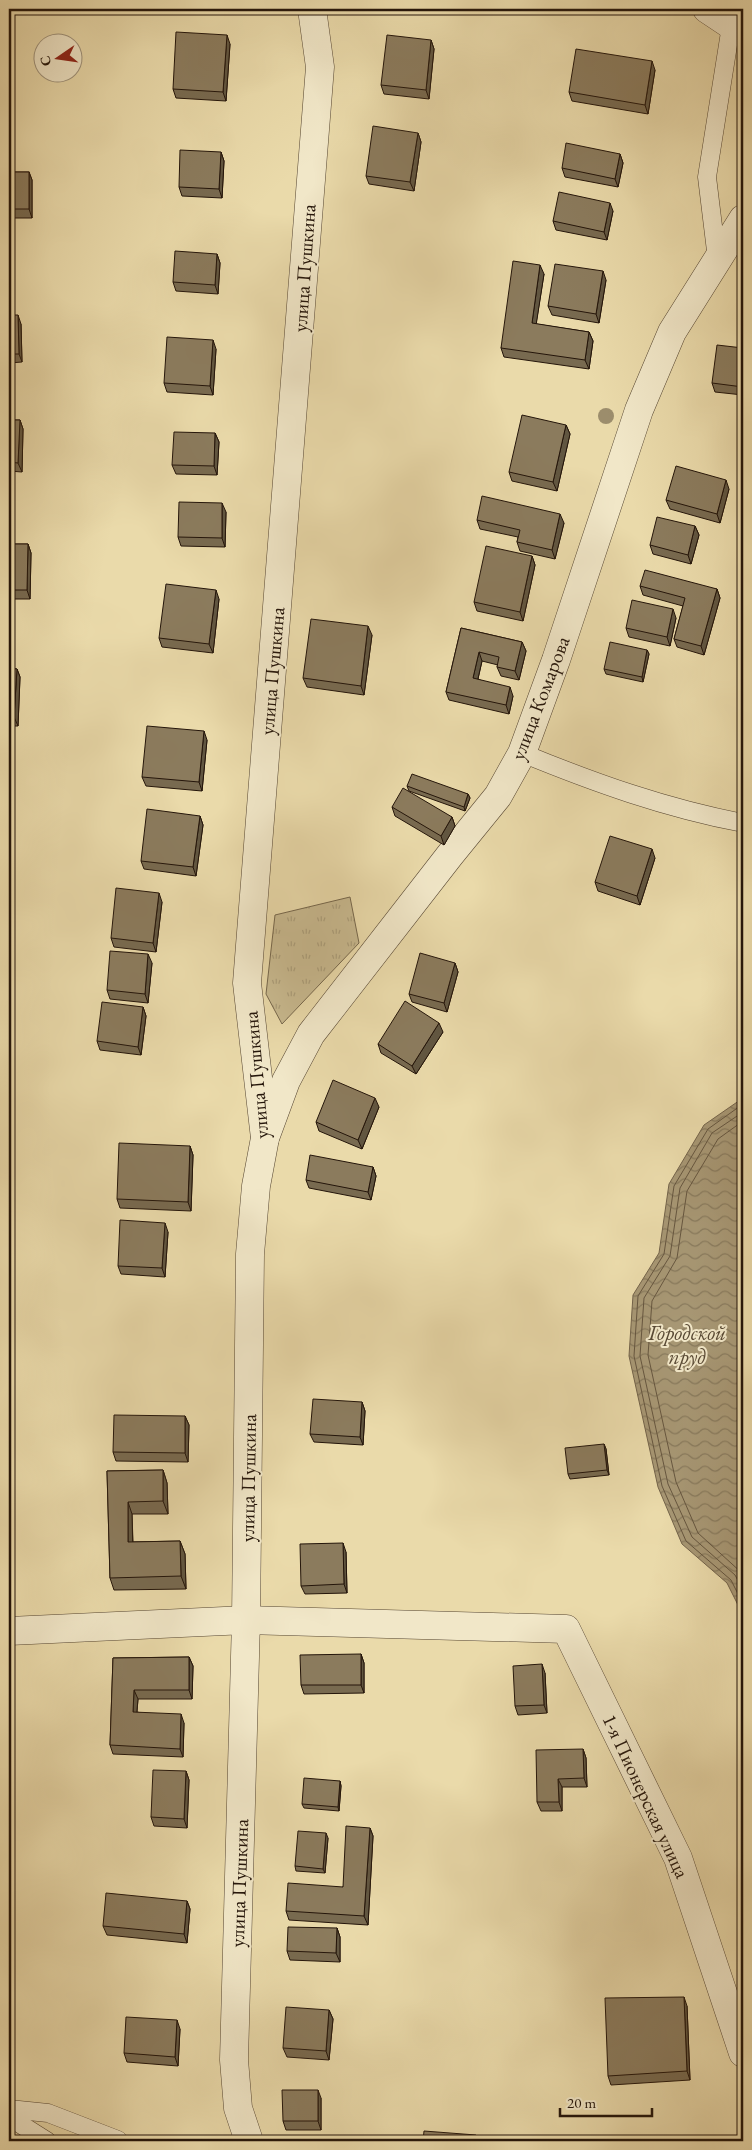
<svg xmlns="http://www.w3.org/2000/svg" width="752" height="2150" viewBox="0 0 752 2150" font-family="'EB Garamond',serif">
<style>
.park{fill:url(#park-tufts);stroke:#76674c}
.water{fill:url(#water-waves);stroke:#73634a}
.lines{fill:none;stroke-linecap:round;stroke-linejoin:round}
.shore{stroke:#66563f;stroke-width:1}
.service-casing{stroke:#564632;stroke-width:19}
.minor-casing{stroke:#564632;stroke-width:29}
.tertiary-casing{stroke:#564632;stroke-width:29}
.service{stroke:#f1e7c8;stroke-width:18}
.minor{stroke:#f1e7c8;stroke-width:28}
.tertiary{stroke:#f1e7c8;stroke-width:28}
.tree{fill:#9c8d6c}
.wall{fill:#786a50;stroke:#24150a}
.shaded-wall{fill:#615641;stroke:#24150a}
.building{fill:#8b7b5d;stroke:#24150a}
.labels{text-anchor:middle;dominant-baseline:central;stroke-width:4;stroke-linejoin:round;paint-order:stroke}
.street-label{font-size:20px;fill:#24150a;stroke:#f1e7c8}
.water-label{font-size:21px;font-style:italic;fill:#584934;stroke:#f1e7c8}
</style>
<defs>
<pattern id="park-tufts" width="24" height="20" patternUnits="userSpaceOnUse" patternTransform="scale(1.25)"><rect width="24" height="20" fill="#c8b98f"/><path d="M3 7l-1-3M5 7V3M7 7l1-3M15 17l-1-3M17 17v-4M19 17l1-3" fill="none" stroke="#ac9e7a"/></pattern>
<pattern id="water-waves" width="16" height="10" patternUnits="userSpaceOnUse" patternTransform="scale(1.25)"><rect width="16" height="10" fill="#a79774"/><path d="M0 5q4-4 8 0t8 0" fill="none" stroke="#887a5d"/></pattern>
</defs>
<rect width="100%" height="100%" fill="#eadaaa"/>
<filter id="stains"><feTurbulence type="fractalNoise" baseFrequency=".004" numOctaves="4"/><feColorMatrix values="0 0 0 0 .2 0 0 0 0 .09 0 0 0 0 .02 0 0 0 .5 -.17"/></filter>
<radialGradient id="worn" r=".72"><stop offset=".6" stop-color="#630" stop-opacity="0"/><stop offset="1" stop-color="#630" stop-opacity=".3"/></radialGradient>
<!-- park -->
<path class="park" d="M350 897 359 943 282 1024 266 994 275 915Z"/>
<!-- water -->
<path class="water" d="M743 1098V1615L727 1583 682 1544 658 1487 629 1356 633 1295 659 1253 669 1184 704 1125Z"/>
<g class="lines">
<!-- shore -->
<g class="shore">
<path d="M743 1104 708 1129 674 1186 664 1254 638 1296 634 1356 662 1486 686 1541 731 1580 743 1604"/>
<path d="M743 1112 712 1133 680 1188 670 1256 644 1298 640 1356 668 1484 692 1537 735 1575 743 1590"/>
<path d="M743 1121 718 1139 687 1191 677 1258 652 1301 648 1355 676 1482 698 1533 743 1574"/>
</g>
<defs>
<g id="service">
<path d="M717 259 707 177 731 26"/>
<path d="M522 753C595 783 665 808 743 823"/>
<path d="M9 2109 48 2113 118 2140"/>
<path d="M9 2117 47 2141"/>
</g>
<g id="minor">
<path d="M707 9 743 33"/>
<path d="M265 1138 247 983 320 67 312 9"/>
<path d="M9 1631 246 1620 566 1629 678 1858 743 2053"/>
</g>
<path id="tertiary" d="M249 2141 238 2108 234 2060 246 1620 250 1254 256 1186 265 1138 286 1081 311 1034 450 855 498 796 522 753 556 660 639 410 672 332 743 219"/>
</defs>
<!-- service casing -->
<use href="#service" class="service-casing"/>
<!-- minor casing -->
<use href="#minor" class="minor-casing"/>
<!-- tertiary casing -->
<use href="#tertiary" class="tertiary-casing"/>
<!-- service -->
<use href="#service" class="service"/>
<!-- minor -->
<use href="#minor" class="minor"/>
<!-- tertiary -->
<use href="#tertiary" class="tertiary"/>
</g>
<!-- trees -->
<circle class="tree" cx="606" cy="416" r="8"/>
<!-- wall -->
<g class="wall">
<path d="M431 40 434 49 429 99 384 94 381 85Z"/>
<path d="M230 44 226 101 176 98 173 89Z"/>
<path d="M655 70 648 114 572 101 569 92Z"/>
<path d="M418 133 421 142 414 191 369 184 366 176Z"/>
<path d="M221 152 224 161 222 198 182 196 179 187Z"/>
<path d="M620 154 623 163 618 187 565 177 562 168Z"/>
<path d="M9 172H29L32 180V218H9Z"/>
<path d="M613 211 607 240 556 230 553 221Z"/>
<path d="M217 254 220 263 218 294 176 291 173 282Z"/>
<path d="M544 274 536 324 589 332 593 341 589 369 504 357 501 348Z"/>
<path d="M606 280 599 323 552 315 548 306Z"/>
<path d="M9 315 21 324 22 362 9 363Z"/>
<path d="M743 348V395L715 392 712 383Z"/>
<path d="M216 349 213 395 167 392 164 383Z"/>
<path d="M9 420H20L23 429 22 472 9 471Z"/>
<path d="M566 425 570 434 557 491 512 481 509 472Z"/>
<path d="M215 433 219 442 217 475 176 474 172 465Z"/>
<path d="M729 489 720 523 670 509 666 500Z"/>
<path d="M226 512 225 547 181 546 178 537Z"/>
<path d="M477 520 564 523 555 559 520 551 517 542 518 537 480 529Z"/>
<path d="M695 526 699 535 691 564 653 554 650 545Z"/>
<path d="M9 544H28L31 553 30 599H9Z"/>
<path d="M532 556 535 565 523 621 477 611 474 602Z"/>
<path d="M640 586 717 589 720 598 704 655 677 647 674 639 683 606 643 595Z"/>
<path d="M219 599 213 653 162 647 159 638Z"/>
<path d="M676 618 670 646 629 637 626 628Z"/>
<path d="M461 628 522 642 526 651 519 680 501 676 497 667 498 665 482 661 478 679 513 696 509 714 449 700 446 692Z"/>
<path d="M372 635 364 695 307 687 303 678Z"/>
<path d="M647 650 649 654 643 682 606 674 604 669Z"/>
<path d="M9 668 17 669 20 677 18 726H9Z"/>
<path d="M207 740 202 791 146 786 142 777Z"/>
<path d="M407 786 468 794 470 798 465 811 409 791Z"/>
<path d="M392 807 452 817 455 826 444 845 395 816Z"/>
<path d="M200 816 203 825 196 876 144 869 141 861Z"/>
<path d="M655 858 640 905 598 891 595 882Z"/>
<path d="M162 902 156 952 114 947 111 938Z"/>
<path d="M152 963 148 1003 110 999 107 990Z"/>
<path d="M455 963 458 972 447 1012 412 1002 409 994Z"/>
<path d="M143 1007 146 1016 141 1055 100 1050 97 1041Z"/>
<path d="M443 1032 416 1074 381 1053 378 1044Z"/>
<path d="M379 1107 362 1149 319 1131 316 1122Z"/>
<path d="M190 1146 193 1155 191 1211 120 1208 117 1199Z"/>
<path d="M373 1167 376 1176 371 1200 309 1188 306 1180Z"/>
<path d="M168 1232 165 1277 121 1274 118 1266Z"/>
<path d="M362 1402 365 1411 363 1445 314 1442 310 1434Z"/>
<path d="M185 1416 189 1425 188 1462 116 1461 113 1452Z"/>
<path d="M604 1444 606 1449 609 1475 570 1479 568 1474Z"/>
<path d="M163 1470 167 1483 168 1514H132L133 1542 180 1541 185 1554 186 1589 114 1590 110 1578 107 1471Z"/>
<path d="M346 1552 347 1593 305 1594 301 1586Z"/>
<path d="M361 1654 364 1663V1693L304 1694 301 1685Z"/>
<path d="M189 1657 193 1666 192 1699H138L137 1712 184 1723 183 1757 113 1754 110 1745 113 1658Z"/>
<path d="M545 1673 547 1713 518 1715 515 1706Z"/>
<path d="M583 1749 586 1758 587 1787H562V1811H541L537 1802Z"/>
<path d="M186 1771 189 1780 187 1828 154 1826 151 1817Z"/>
<path d="M340 1781 341 1786 339 1811 304 1808 302 1804Z"/>
<path d="M370 1828 373 1836 368 1925 289 1920 286 1911 343 1887Z"/>
<path d="M328 1838 325 1873 296 1871 295 1866Z"/>
<path d="M187 1901 190 1909 187 1943 107 1935 103 1926Z"/>
<path d="M337 1928 340 1937V1962L290 1960 287 1951Z"/>
<path d="M687 2006 690 2080 611 2085 608 2076Z"/>
<path d="M329 2010 333 2019 329 2060 287 2057 283 2048Z"/>
<path d="M180 2029 178 2066 127 2062 124 2053Z"/>
<path d="M321 2098V2130H286L283 2121Z"/>
</g>
<!-- shaded-wall -->
<g class="shaded-wall">
<path d="M227 35 230 44 226 101 223 92Z"/>
<path d="M431 40 434 49 429 99 426 90Z"/>
<path d="M652 61 655 70 648 114 645 105Z"/>
<path d="M418 133 421 142 414 191 410 182Z"/>
<path d="M221 152 224 161 222 198 219 189Z"/>
<path d="M620 154 623 163 618 187 615 179Z"/>
<path d="M29 172 32 180V218L29 209Z"/>
<path d="M610 203 613 211 607 240 604 232Z"/>
<path d="M217 254 220 263 218 294 215 285Z"/>
<path d="M540 265 544 274 535 332 532 323Z"/>
<path d="M603 271 606 280 599 323 596 314Z"/>
<path d="M18 315 21 324 22 362 19 354Z"/>
<path d="M589 332 593 341 589 369 585 360Z"/>
<path d="M213 340 216 349 213 395 210 386Z"/>
<path d="M20 420 23 429 22 472 18 463Z"/>
<path d="M566 425 570 434 557 491 553 482Z"/>
<path d="M215 433 219 442 217 475 214 466Z"/>
<path d="M726 480 729 489 720 523 717 514Z"/>
<path d="M222 503 226 512 225 547 222 538Z"/>
<path d="M560 514 564 523 555 559 552 550Z"/>
<path d="M695 526 699 535 691 564 688 555Z"/>
<path d="M28 544 31 553 30 599 27 590Z"/>
<path d="M532 556 535 565 523 621 520 612Z"/>
<path d="M717 589 720 598 704 655 701 646Z"/>
<path d="M216 590 219 599 213 653 209 644Z"/>
<path d="M673 609 676 618 670 646 667 637Z"/>
<path d="M368 626 372 635 364 695 361 686Z"/>
<path d="M522 642 526 651 519 680 515 671Z"/>
<path d="M647 650 649 654 643 682 642 677Z"/>
<path d="M479 652 482 661 476 687 473 678Z"/>
<path d="M17 669 20 677 18 726 14 717Z"/>
<path d="M510 687 513 696 509 714 506 705Z"/>
<path d="M204 731 207 740 202 791 199 782Z"/>
<path d="M468 794 470 798 465 811 464 807Z"/>
<path d="M200 816 203 825 196 876 193 867Z"/>
<path d="M452 817 455 826 444 845 441 836Z"/>
<path d="M652 849 655 858 640 905 637 896Z"/>
<path d="M159 893 162 902 156 952 153 943Z"/>
<path d="M148 954 152 963 148 1003 145 994Z"/>
<path d="M455 963 458 972 447 1012 444 1003Z"/>
<path d="M143 1007 146 1016 141 1055 138 1047Z"/>
<path d="M439 1023 443 1032 416 1074 412 1066Z"/>
<path d="M375 1098 379 1107 362 1149 358 1140Z"/>
<path d="M190 1146 193 1155 191 1211 188 1202Z"/>
<path d="M373 1167 376 1176 371 1200 368 1192Z"/>
<path d="M165 1223 168 1232 165 1277 162 1268Z"/>
<path d="M362 1402 365 1411 363 1445 360 1437Z"/>
<path d="M185 1416 189 1425 188 1462 185 1453Z"/>
<path d="M604 1444 606 1449 609 1475 607 1470Z"/>
<path d="M163 1470 167 1483 168 1514 163 1501Z"/>
<path d="M128 1502 132 1514 133 1555 128 1542Z"/>
<path d="M180 1541 185 1554 186 1589 181 1576Z"/>
<path d="M343 1543 346 1552 347 1593 344 1584Z"/>
<path d="M361 1654 364 1663V1693L361 1685Z"/>
<path d="M189 1657 193 1666 192 1699 189 1690Z"/>
<path d="M542 1664 545 1673 547 1713 544 1705Z"/>
<path d="M134 1690 138 1699 136 1721 133 1712Z"/>
<path d="M181 1714 184 1723 183 1757 180 1749Z"/>
<path d="M583 1749 586 1758 587 1787 584 1778Z"/>
<path d="M186 1771 189 1780 187 1828 184 1819Z"/>
<path d="M558 1779 562 1787V1811L559 1802Z"/>
<path d="M340 1781 341 1786 339 1811 338 1807Z"/>
<path d="M370 1828 373 1836 368 1925 364 1916Z"/>
<path d="M326 1833 328 1838 325 1873 323 1869Z"/>
<path d="M187 1901 190 1909 187 1943 184 1934Z"/>
<path d="M337 1928 340 1937V1962L336 1953Z"/>
<path d="M684 1997 687 2006 690 2080 687 2071Z"/>
<path d="M329 2010 333 2019 329 2060 326 2051Z"/>
<path d="M177 2020 180 2029 178 2066 175 2057Z"/>
<path d="M318 2090 321 2098V2130L318 2121Z"/>
</g>
<!-- building -->
<g class="building">
<path d="M176 32 227 35 223 92 173 89Z"/>
<path d="M387 35 431 40 426 90 381 85Z"/>
<path d="M576 49 652 61 645 105 569 92Z"/>
<path d="M373 126 418 133 410 182 366 176Z"/>
<path d="M566 143 620 154 615 179 562 168Z"/>
<path d="M180 150 221 152 219 189 179 187Z"/>
<rect x="9" y="172" width="20" height="37"/>
<path d="M559 192 610 203 604 232 553 221Z"/>
<path d="M175 251 217 254 215 285 173 282Z"/>
<path d="M513 261 540 265 532 323 589 332 585 360 501 348Z"/>
<path d="M555 264 603 271 596 314 548 306Z"/>
<path d="M9 315H18L19 354H9Z"/>
<path d="M167 337 213 340 210 386 164 383Z"/>
<path d="M717 345 743 348V387L712 383Z"/>
<path d="M522 415 566 425 553 482 509 472Z"/>
<path d="M9 420H20L18 463 9 462Z"/>
<path d="M174 432 215 433 214 466 172 465Z"/>
<path d="M676 466 726 480 717 514 666 500Z"/>
<path d="M482 496 560 514 552 550 517 542 520 530 477 520Z"/>
<path d="M179 502 222 503V538L178 537Z"/>
<path d="M657 517 695 526 688 555 650 545Z"/>
<path d="M9 544H28L27 590H9Z"/>
<path d="M486 546 532 556 520 612 474 602Z"/>
<path d="M645 570 717 589 701 646 674 639 685 598 640 586Z"/>
<path d="M166 584 216 590 209 644 159 638Z"/>
<path d="M632 600 673 609 667 637 626 628Z"/>
<path d="M311 619 368 626 361 686 303 678Z"/>
<path d="M461 628 522 642 515 671 497 667 499 657 479 652 473 678 510 687 506 705 446 692Z"/>
<path d="M610 642 647 650 642 677 604 669Z"/>
<path d="M9 668 17 669 14 717H9Z"/>
<path d="M147 726 204 731 199 782 142 777Z"/>
<path d="M412 774 468 794 464 807 407 786Z"/>
<path d="M403 788 452 817 441 836 392 807Z"/>
<path d="M147 809 200 816 193 867 141 861Z"/>
<path d="M610 836 652 849 637 896 595 882Z"/>
<path d="M116 888 159 893 153 943 111 938Z"/>
<path d="M110 951 148 954 145 994 107 990Z"/>
<path d="M420 953 455 963 444 1003 409 994Z"/>
<path d="M405 1001 439 1023 412 1066 378 1044Z"/>
<path d="M102 1002 143 1007 138 1047 97 1041Z"/>
<path d="M333 1080 375 1098 358 1140 316 1122Z"/>
<path d="M119 1143 190 1146 188 1202 117 1199Z"/>
<path d="M310 1155 373 1167 368 1192 306 1180Z"/>
<path d="M120 1220 165 1223 162 1268 118 1266Z"/>
<path d="M313 1399 362 1402 360 1437 310 1434Z"/>
<path d="M114 1415 185 1416V1453L113 1452Z"/>
<path d="M604 1444 607 1470 568 1474 565 1448Z"/>
<path d="M163 1470V1501L128 1502V1542L180 1541 181 1576 110 1578 107 1471Z"/>
<path d="M343 1543 344 1584 301 1586 300 1544Z"/>
<path d="M361 1654V1685H301L300 1655Z"/>
<path d="M189 1657V1690H134L133 1712 181 1714 180 1749 110 1745 113 1658Z"/>
<path d="M542 1664 544 1705 515 1706 513 1666Z"/>
<path d="M583 1749 584 1778 558 1779 559 1802H537L536 1750Z"/>
<path d="M153 1770 186 1771 184 1819 151 1817Z"/>
<path d="M304 1778 340 1781 338 1807 302 1804Z"/>
<path d="M346 1826 370 1828 364 1916 286 1911 288 1883 343 1887Z"/>
<path d="M298 1831 326 1833 323 1869 295 1866Z"/>
<path d="M106 1893 187 1901 184 1934 103 1926Z"/>
<path d="M288 1927 337 1928 336 1953 287 1951Z"/>
<path d="M684 1997 687 2071 608 2076 605 1998Z"/>
<path d="M286 2007 329 2010 326 2051 283 2048Z"/>
<path d="M126 2017 177 2020 175 2057 124 2053Z"/>
<path d="M282 2090H318V2121H283Z"/>
<path d="M424 2131 476 2135 475 2141H423Z"/>
</g>
<g class="labels">
<!-- street labels -->
<g class="street-label">
<text transform="translate(304 268) rotate(-86)">улица Пушкина</text>
<text transform="translate(272 671) rotate(-85)">улица Пушкина</text>
<text transform="translate(540 698) rotate(-69)">улица Комарова</text>
<text transform="translate(256 1075) rotate(-95)">улица Пушкина</text>
<text transform="translate(248 1478) rotate(-89)">улица Пушкина</text>
<text transform="translate(646 1796) rotate(65)">1-я Пионерская улица</text>
<text transform="translate(239 1883) rotate(-88)">улица Пушкина</text>
</g>
<!-- water labels -->
<g class="water-label">
<text x="687" y="1332">Городской<tspan x="687" dy="24">пруд</tspan></text>
</g>
</g>
<!-- margin -->
<rect width="752" height="2150" fill="none" stroke="#eadaaa" stroke-width="30"/>
<rect x="10" y="10" width="732" height="2130" fill="none" stroke="#24150a" stroke-width="2.5"/>
<rect x="15" y="15" width="722" height="2120" fill="none" stroke="#24150a"/>
<!-- north arrow -->
<g transform="translate(58 58) rotate(257)"><circle r="24" fill="#f1e7c8" stroke="#9f937c"/>
<path d="M0-4L9 19L0 12L-9 19Z" fill="#8f2418"/>
<text y="-8" font-size="14" font-weight="bold" text-anchor="middle" fill="#24150a">С</text>
</g>
<!-- scale -->
<path d="M560 2108v8h92v-8" fill="none" stroke="#24150a" stroke-width="2.5"/>
<text x="567" y="2108" font-size="15" fill="#24150a" stroke="#f1e7c8" stroke-width="4" paint-order="stroke">20 m</text>
<rect width="100%" height="100%" filter="url(#stains)"/>
<rect width="100%" height="100%" fill="url(#worn)"/>
</svg>
